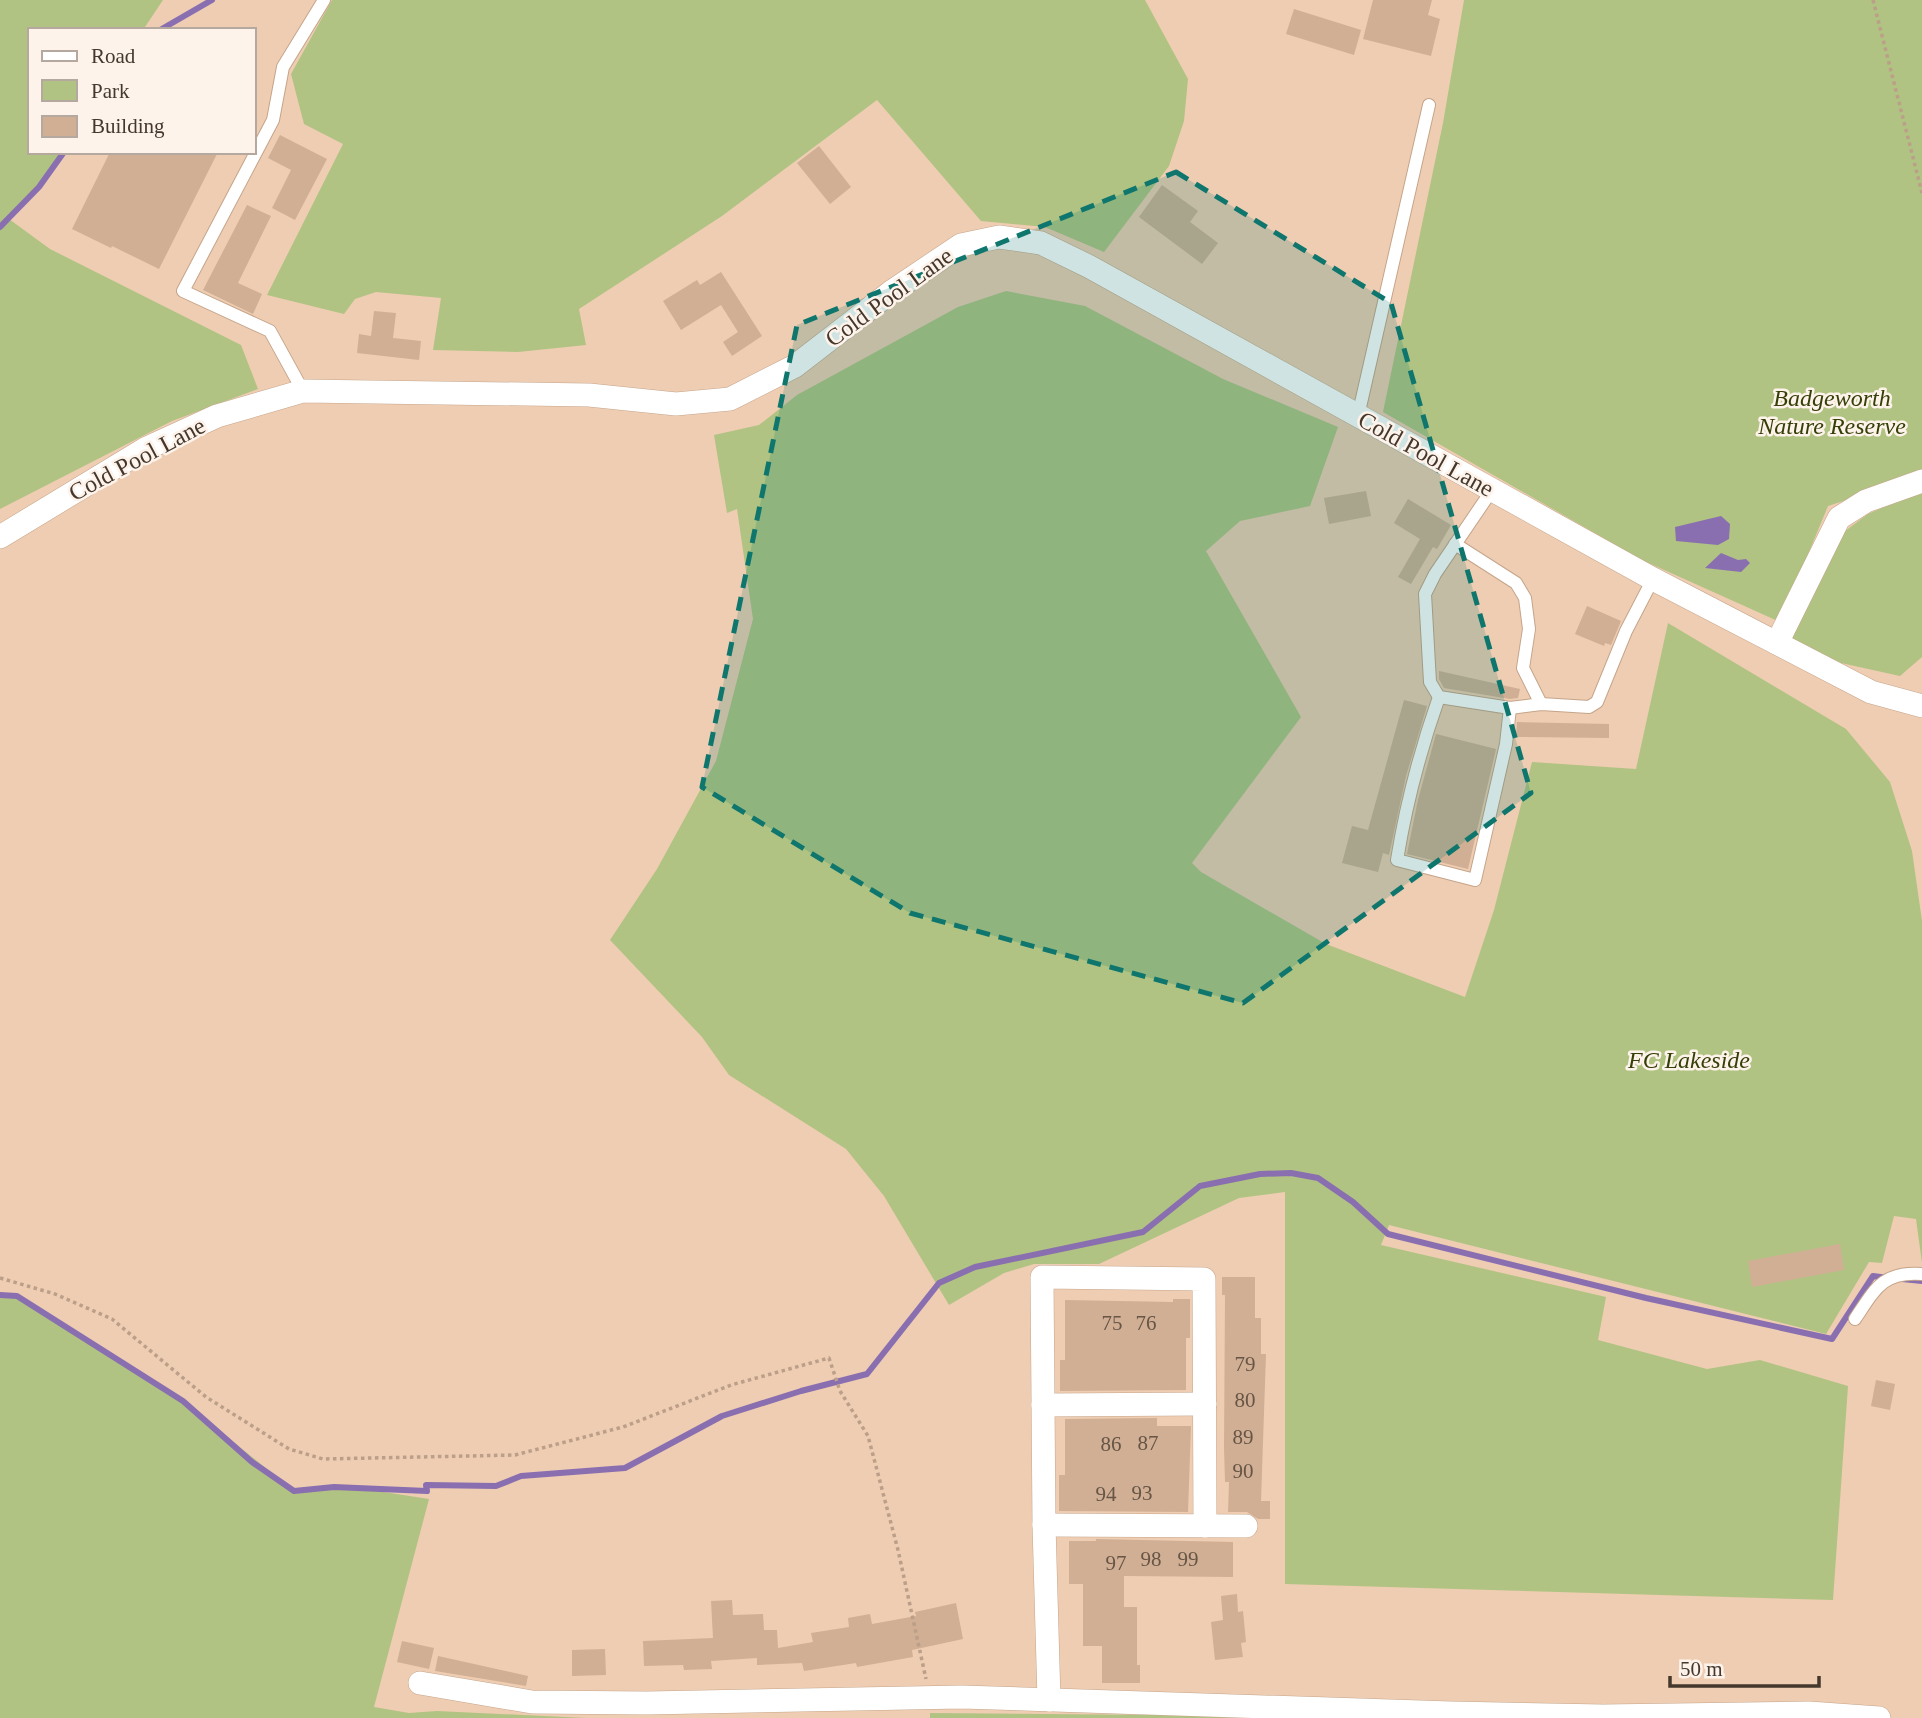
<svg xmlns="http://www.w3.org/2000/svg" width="1922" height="1718" viewBox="0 0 1922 1718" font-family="'Times New Roman',serif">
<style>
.green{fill:#b0c382}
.water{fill:#896fb0}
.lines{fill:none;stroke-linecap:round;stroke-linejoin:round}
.stream{stroke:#896fb0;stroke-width:6}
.building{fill:#d0af94}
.lane-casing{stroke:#c5a58a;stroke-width:14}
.street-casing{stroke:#c5a58a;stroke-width:24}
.path{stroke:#bb9f89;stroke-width:3.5;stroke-dasharray:3.5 3.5;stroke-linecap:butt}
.lane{stroke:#fff;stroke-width:12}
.street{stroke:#fff;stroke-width:23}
.marked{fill:#0f766e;fill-opacity:0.2;stroke:#0f766e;stroke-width:5;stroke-dasharray:14 9;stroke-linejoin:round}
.labels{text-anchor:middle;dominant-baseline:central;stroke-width:5;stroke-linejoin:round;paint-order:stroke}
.number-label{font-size:21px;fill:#675546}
.street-label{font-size:24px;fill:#44372c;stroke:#fef3eb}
.park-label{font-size:24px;font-style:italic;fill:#344007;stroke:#fef3eb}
</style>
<rect width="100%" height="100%" fill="#efcdb2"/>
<!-- green -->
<g class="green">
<path d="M0 0H163L143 30H30V152H62L39 187 9 219 50 249 241 345 258 389 172 421 0 509Z"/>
<path d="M332 0H1145L1188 79 1184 121 1169 166 1104 252 1045 227 981 221 877 100 722 216 579 309 586 345 518 352 433 350 441 298 376 292 355 299 344 314 267 295 343 144 304 124 291 74Z"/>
<path d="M1464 0H1922V472L1886 487 1828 506 1780 622 1642 560 1383 412 1443 123Z"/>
<path d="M1006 291 1085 306 1223 379 1338 427 1310 506 1240 521 1206 551 1301 717 1192 863 1201 872 1326 944 1465 997 1494 910 1532 762 1636 769 1668 623 1846 729 1890 782 1912 851 1922 921V1263L1916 1219 1894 1216 1882 1263 1869 1262 1826 1334 1389 1225 1381 1245 1606 1297 1598 1340 1707 1369 1760 1360 1848 1386 1833 1600 1285 1584V1192L1239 1198 1099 1264H1034L1004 1273 949 1305 884 1196 846 1149 729 1075 702 1037 610 940 657 869 716 761 753 619 737 509 727 513 714 435 759 425 797 395 958 307Z"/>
<path d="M1922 490V657L1900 676 1841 663 1784 637 1833 540 1868 514Z"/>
<path d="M0 1295 17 1296 183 1401 294 1491 358 1488 429 1499 374 1707 409 1713 437 1711 587 1718H0Z"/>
<path d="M930 1713 1265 1716 1264 1718H930Z"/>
</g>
<!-- water -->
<g class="water">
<path d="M1721 516 1730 524 1729 539 1718 545 1676 541 1675 527Z"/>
<path d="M1721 553 1738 560 1746 559 1750 563 1741 572 1705 568Z"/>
</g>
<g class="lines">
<!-- stream -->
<g class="stream">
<path d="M160 30 212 0"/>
<path d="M0 227 39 187 64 152"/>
<path d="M1902 1279 1922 1281"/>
<path d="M0 1295 17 1296 183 1401 252 1462 294 1491 334 1487 427 1491 426 1485 496 1486 521 1476 625 1468 722 1416 801 1391 867 1374 939 1283 975 1267 1143 1232 1200 1186 1260 1174 1291 1173 1318 1178 1353 1202 1388 1234 1646 1298 1832 1339 1873 1276 1888 1278"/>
</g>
</g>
<!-- building -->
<g class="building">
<path d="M1373 0H1432L1428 15 1440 19 1431 56 1363 39Z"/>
<path d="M1294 9 1361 30 1354 55 1286 34Z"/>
<path d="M280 135 327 159 295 220 272 208 291 170 268 158Z"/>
<path d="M819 146 851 187 830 204 797 163Z"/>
<path d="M110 152H218L159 269 112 246 111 248 72 229Z"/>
<path d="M1162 185 1198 211 1190 222 1218 243 1202 264 1139 217Z"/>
<path d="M247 205 271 216 238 283 262 294 253 314 203 290Z"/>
<path d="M721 272 762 336 732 356 723 342 738 332 721 305 681 330 663 301 697 280 700 285Z"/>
<path d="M374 311 396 313 393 338 421 341 419 360 357 353 359 334 371 336Z"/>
<path d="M1366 491 1371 516 1329 524 1324 498Z"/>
<path d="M1408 499 1451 525 1437 549 1433 547 1411 584 1398 577 1420 539 1394 523Z"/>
<path d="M1587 606 1621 621 1611 645 1605 643 1604 646 1575 634Z"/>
<path d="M1439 671 1520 689 1518 698 1510 699 1444 688 1439 679Z"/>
<path d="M1404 700 1427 706 1406 776 1389 855 1383 853 1378 872 1342 863 1352 826 1368 830Z"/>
<path d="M1517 722 1609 724V738L1516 737Z"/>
<path d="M1436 734 1496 749 1468 869 1407 854 1418 800Z"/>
<path d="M1840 1244 1844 1270 1752 1287 1748 1261Z"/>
<path d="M1222 1277H1255V1318H1261V1354H1266L1261 1501H1270V1519H1258L1247 1512H1228L1229 1482H1225L1224 1448 1225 1295H1222Z"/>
<path d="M1173 1299H1190V1338H1186V1390L1060 1391V1360H1065V1300L1173 1302Z"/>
<path d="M1876 1380 1895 1384 1890 1410 1871 1406Z"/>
<path d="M1157 1418V1426H1191L1188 1512 1059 1511V1475H1065V1419Z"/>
<path d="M1096 1539 1233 1542V1577L1124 1576V1607H1137V1665H1140V1683H1102V1646H1083V1584H1069V1541H1096Z"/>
<path d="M1237 1594 1238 1612 1243 1611 1246 1642 1241 1643 1243 1657 1215 1660 1211 1622 1223 1620 1221 1596Z"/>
<path d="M732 1600 733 1615 763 1614 764 1630H777L778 1648 813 1642 811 1633 849 1627 848 1618 870 1614 872 1624 916 1616 915 1612 956 1603 963 1639 912 1650 913 1657 857 1667 856 1663 804 1671 802 1663 757 1665V1658L711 1661 712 1669 684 1670 683 1665 644 1666 643 1641 713 1638 711 1601Z"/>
<path d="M402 1641 434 1648 429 1669 397 1662Z"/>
<path d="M605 1649 606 1675 572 1676V1650Z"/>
<path d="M438 1656 528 1676 526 1686 435 1671Z"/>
</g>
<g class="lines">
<defs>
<g id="lane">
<path d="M303 391 270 331 183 291 273 120 283 67 324 0"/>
<path d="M1358 416 1429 105"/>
<path d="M1492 490 1435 574 1425 594 1430 682 1439 697 1510 708 1541 704 1589 707 1597 702 1626 631 1653 579"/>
<path d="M1455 544 1516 583 1525 598 1529 629 1523 668 1541 704"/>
<path d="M1439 697C1420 751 1406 804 1397 860L1475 880 1506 744 1510 708"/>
<path d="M1855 1319C1875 1289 1883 1271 1922 1274"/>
</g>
<g id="street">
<path d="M0 537 145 449 217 416 303 391 589 395 676 404 730 399 795 366 891 292 961 245 999 237 1041 243 1090 267 1653 579 1871 692 1922 706"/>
<path d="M1777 643 1839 518 1866 501 1922 481"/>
<path d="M1043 1405 1205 1404"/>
<path d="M1044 1525 1246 1526"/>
<path d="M420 1683 532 1702 647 1703 962 1697 1451 1713 1603 1716 1809 1713 1879 1718"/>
<path d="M1049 1700 1044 1525 1042 1277 1204 1279 1205 1526"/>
</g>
</defs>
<!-- lane casing -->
<use href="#lane" class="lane-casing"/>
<!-- street casing -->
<use href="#street" class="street-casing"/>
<!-- path -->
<g class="path">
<path d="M1873 0 1922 193"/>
<path d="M0 1278 55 1294 112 1319 206 1397 289 1449 323 1459 515 1455 623 1427 731 1385 829 1358 840 1391 868 1436 898 1550 926 1679"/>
</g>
<!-- lane -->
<use href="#lane" class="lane"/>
<!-- street -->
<use href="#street" class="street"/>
</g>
<!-- marked area -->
<path class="marked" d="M1176 172 1391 303 1531 793 1243 1003 910 913 702 787 797 325Z"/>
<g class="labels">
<!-- number labels -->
<g class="number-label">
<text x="1112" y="1323">75</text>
<text x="1146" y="1323">76</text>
<text x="1245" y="1364">79</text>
<text x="1245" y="1400">80</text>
<text x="1243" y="1437">89</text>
<text x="1148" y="1443">87</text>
<text x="1111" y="1444">86</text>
<text x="1243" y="1471">90</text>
<text x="1142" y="1493">93</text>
<text x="1106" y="1494">94</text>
<text x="1151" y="1559">98</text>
<text x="1188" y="1559">99</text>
<text x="1116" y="1563">97</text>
</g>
<!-- street labels -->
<g class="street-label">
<text transform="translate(889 297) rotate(-36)">Cold Pool Lane</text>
<text transform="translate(1426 454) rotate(29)">Cold Pool Lane</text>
<text transform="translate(137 459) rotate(-28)">Cold Pool Lane</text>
</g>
<!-- park labels -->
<g class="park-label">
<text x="1832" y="398">Badgeworth<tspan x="1832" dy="28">Nature Reserve</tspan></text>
<text x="1689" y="1060">FC Lakeside</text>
</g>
</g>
<!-- legend -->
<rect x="28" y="28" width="228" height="126" fill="#fef3eb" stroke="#b4a89f" stroke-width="2"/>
<rect x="42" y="51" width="35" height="10" fill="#ffffff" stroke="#b4a89f" stroke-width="2"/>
<text x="91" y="63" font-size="21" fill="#44372c">Road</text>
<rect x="42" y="80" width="35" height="21" fill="#b0c382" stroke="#b4a89f" stroke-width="2"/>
<text x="91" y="98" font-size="21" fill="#44372c">Park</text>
<rect x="42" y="116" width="35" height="21" fill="#d0af94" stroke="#b4a89f" stroke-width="2"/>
<text x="91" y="133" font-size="21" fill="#44372c">Building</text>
<!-- scale -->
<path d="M1670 1676v10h149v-10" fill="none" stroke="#44372c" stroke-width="3.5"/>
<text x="1680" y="1676" font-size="21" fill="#44372c" stroke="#fef3eb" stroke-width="5" paint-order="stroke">50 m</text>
</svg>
